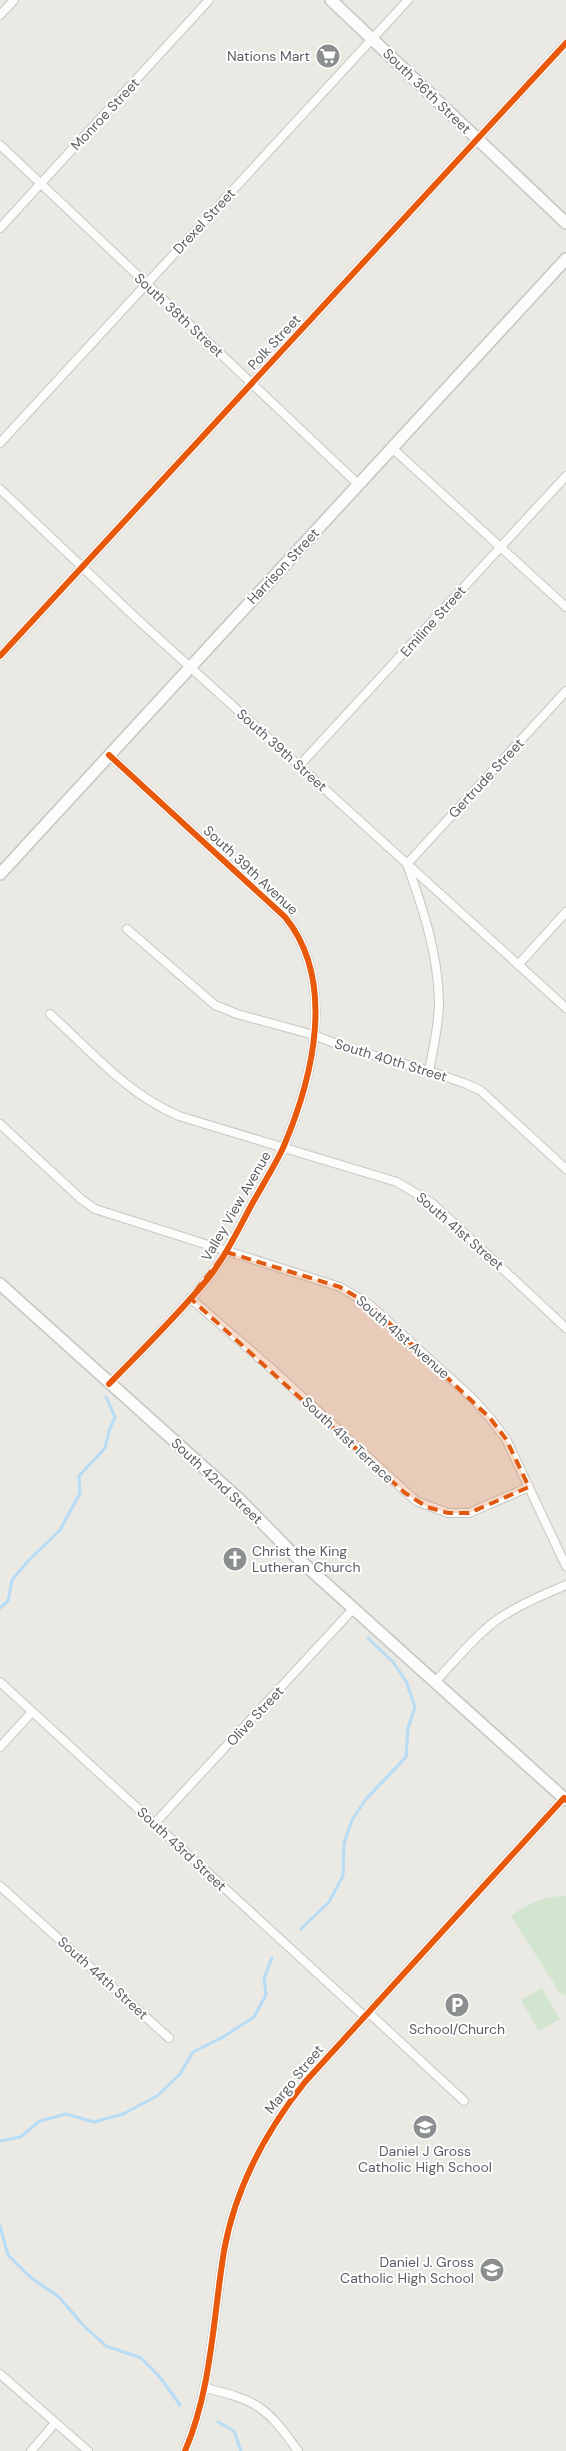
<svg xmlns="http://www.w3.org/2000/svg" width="566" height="2451" viewBox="0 0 566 2451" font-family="'DM Sans',sans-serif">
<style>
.green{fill:#d2e6cf}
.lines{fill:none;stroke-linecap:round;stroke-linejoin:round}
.stream{stroke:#b6dcf6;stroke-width:3}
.street-casing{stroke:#c6c6c5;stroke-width:10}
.secondary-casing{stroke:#c5c6c4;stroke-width:14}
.street{stroke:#fcfcfb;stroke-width:8}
.secondary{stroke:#fcfcfb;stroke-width:11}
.cycleway-casing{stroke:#fff;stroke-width:9}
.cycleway{stroke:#e8590c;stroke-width:6}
.marked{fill:#e15910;fill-opacity:0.2;stroke:#e15910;stroke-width:4;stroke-dasharray:10 6;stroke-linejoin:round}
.labels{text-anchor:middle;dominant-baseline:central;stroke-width:4;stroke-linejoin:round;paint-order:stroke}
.poi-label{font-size:14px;fill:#5a5e62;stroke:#fff;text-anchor:end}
.street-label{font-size:14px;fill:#5a5e62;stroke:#fff}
</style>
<rect width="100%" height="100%" fill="#eae9e4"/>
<!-- green -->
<g class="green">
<path d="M566 1896V1995L560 1993 511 1916C528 1903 544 1896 566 1896Z"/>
<path d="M542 1988 560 2019 539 2031 521 2000Z"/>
</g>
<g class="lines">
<!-- stream -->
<g class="stream">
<path d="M0 1608 8 1601 12 1580 28 1561 60 1530 80 1493 79 1476 105 1448 109 1431 115 1417 106 1397"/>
<path d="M301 1929 329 1902 343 1876 344 1843 352 1820 366 1799 406 1757 408 1728 415 1707 406 1681 393 1662 368 1638"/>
<path d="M0 2141 20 2137 40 2121 66 2114 94 2122 123 2114 157 2096 180 2074 193 2052 223 2037 254 2017 266 1995 264 1978 272 1958"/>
<path d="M0 2226 8 2255 30 2277 59 2297 83 2325 106 2346 141 2358 159 2376 180 2405"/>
<path d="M218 2422 234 2431 241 2451"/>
</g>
<defs>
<g id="street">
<path d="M0 15 14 0"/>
<path d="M0 145 358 484"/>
<path d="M0 228 209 0"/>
<path d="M0 443 408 0"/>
<path d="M392 448 566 607"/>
<path d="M0 489 136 618 566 1008"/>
<path d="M0 656 566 43"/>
<path d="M109 755 285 917C337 981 313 1078 283 1148 274 1167 262 1186 252 1204 239 1228 227 1254 210 1276 179 1314 143 1349 109 1384"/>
<path d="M299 766 566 476"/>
<path d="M127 929 215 1005 237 1014 314 1035 344 1047 429 1071 464 1083 480 1090 566 1169"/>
<path d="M518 965 566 912"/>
<path d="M50 1014C90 1050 128 1095 179 1116L397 1182 432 1203 566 1328"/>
<path d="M429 1071C433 1049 439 1025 439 1002 438 953 423 909 407 864L566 691"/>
<path d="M0 1124 81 1199 95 1209 340 1287 370 1305 472 1398 490 1418 506 1439 566 1566"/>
<path d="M190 1298 272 1369 416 1501 448 1513H469L529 1487"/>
<path d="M0 1682 364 2016"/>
<path d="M435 1682C454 1662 472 1639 494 1622 516 1606 541 1596 566 1585"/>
<path d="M0 1747 32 1712"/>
<path d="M155 1823 354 1608"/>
<path d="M0 1886 169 2038"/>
<path d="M368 2012 464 2101"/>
<path d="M0 2374 88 2451"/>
<path d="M205 2388C257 2400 267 2407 298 2451"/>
<path d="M31 2451 55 2423"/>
<path d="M185 2451C212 2388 213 2318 224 2251 235 2189 266 2131 305 2082L564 1798"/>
</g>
<g id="secondary">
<path d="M331 0 566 223"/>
<path d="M0 874 566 259"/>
<path d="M0 1284 240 1500 293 1554 566 1800"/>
</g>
</defs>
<!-- street casing -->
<use href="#street" class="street-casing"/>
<!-- secondary casing -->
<use href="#secondary" class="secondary-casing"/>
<!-- street -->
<use href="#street" class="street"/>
<!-- secondary -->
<use href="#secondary" class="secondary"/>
<defs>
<g id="cycleway">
<path d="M0 656 566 43"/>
<path d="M109 755 285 917C337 981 313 1078 283 1148 274 1167 262 1186 252 1204 239 1228 227 1254 210 1276 179 1314 143 1349 109 1384"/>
<path d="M185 2451C212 2388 213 2318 224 2251 235 2189 266 2131 305 2082L564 1798 566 1800"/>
</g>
</defs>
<!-- cycleway casing -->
<use href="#cycleway" class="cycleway-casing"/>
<!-- cycleway -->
<use href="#cycleway" class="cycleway"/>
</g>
<!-- marked area -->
<path class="marked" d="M226 1252 340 1287 370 1305 490 1418 506 1439 529 1487 469 1513H448L427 1507 405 1493 190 1298Z"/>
<!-- icons -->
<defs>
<symbol id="supermarket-disc" viewBox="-11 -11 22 22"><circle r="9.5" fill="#8c8f90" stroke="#fff"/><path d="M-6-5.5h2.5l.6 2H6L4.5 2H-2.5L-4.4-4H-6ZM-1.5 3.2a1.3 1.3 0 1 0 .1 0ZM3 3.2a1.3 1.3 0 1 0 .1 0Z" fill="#fff"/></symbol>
<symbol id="church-disc" viewBox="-11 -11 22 22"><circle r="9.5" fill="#8c8f90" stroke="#fff"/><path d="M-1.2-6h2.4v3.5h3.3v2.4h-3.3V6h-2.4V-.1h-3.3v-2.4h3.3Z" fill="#fff"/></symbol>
<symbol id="parking-disc" viewBox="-11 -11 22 22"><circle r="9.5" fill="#8c8f90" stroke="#fff"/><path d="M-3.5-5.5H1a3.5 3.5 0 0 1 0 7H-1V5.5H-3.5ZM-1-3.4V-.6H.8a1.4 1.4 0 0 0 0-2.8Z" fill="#fff"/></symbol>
<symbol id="school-disc" viewBox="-11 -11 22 22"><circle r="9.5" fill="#8c8f90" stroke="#fff"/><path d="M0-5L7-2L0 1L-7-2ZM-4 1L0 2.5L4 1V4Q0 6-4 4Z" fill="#fff"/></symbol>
</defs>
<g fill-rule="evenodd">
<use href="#supermarket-disc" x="314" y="42" width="28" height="28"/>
<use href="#church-disc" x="221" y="1545" width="28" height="28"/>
<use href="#parking-disc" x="443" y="1991" width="28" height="28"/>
<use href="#school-disc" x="411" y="2113" width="28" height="28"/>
<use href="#school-disc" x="478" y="2256" width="28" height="28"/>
</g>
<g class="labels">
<!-- poi labels -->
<g class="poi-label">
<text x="310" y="56">Nations Mart</text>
<text x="252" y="1551" text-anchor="start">Christ the King<tspan x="252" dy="16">Lutheran Church</tspan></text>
<text x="457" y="2029" text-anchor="middle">School/Church</text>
<text x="425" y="2151" text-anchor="middle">Daniel J Gross<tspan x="425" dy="16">Catholic High School</tspan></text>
<text x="474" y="2262">Daniel J. Gross<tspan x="474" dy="16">Catholic High School</tspan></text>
</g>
<!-- street labels -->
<g class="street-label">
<text transform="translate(427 91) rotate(44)">South 36th Street</text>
<text transform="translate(105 114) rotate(-47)">Monroe Street</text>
<text transform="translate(204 221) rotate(-47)">Drexel Street</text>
<text transform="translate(179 315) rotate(43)">South 38th Street</text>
<text transform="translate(274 342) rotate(-47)">Polk Street</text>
<text transform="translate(283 566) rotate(-47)">Harrison Street</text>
<text transform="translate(433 621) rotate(-48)">Emiline Street</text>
<text transform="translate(282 750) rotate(42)">South 39th Street</text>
<text transform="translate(486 778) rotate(-47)">Gertrude Street</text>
<text transform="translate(251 870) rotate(43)">South 39th Avenue</text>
<text transform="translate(391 1060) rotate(17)">South 40th Street</text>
<text transform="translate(236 1206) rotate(-60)">Valley View Avenue</text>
<text transform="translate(460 1231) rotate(41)">South 41st Street</text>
<text transform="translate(403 1337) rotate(41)">South 41st Avenue</text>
<text transform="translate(348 1440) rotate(43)">South 41st Terrace</text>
<text transform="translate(217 1481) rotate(43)">South 42nd Street</text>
<text transform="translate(255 1716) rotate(-47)">Olive Street</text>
<text transform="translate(182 1849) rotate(43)">South 43rd Street</text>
<text transform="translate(103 1978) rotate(42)">South 44th Street</text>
<text transform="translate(294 2079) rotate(-51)">Margo Street</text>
</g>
</g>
</svg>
